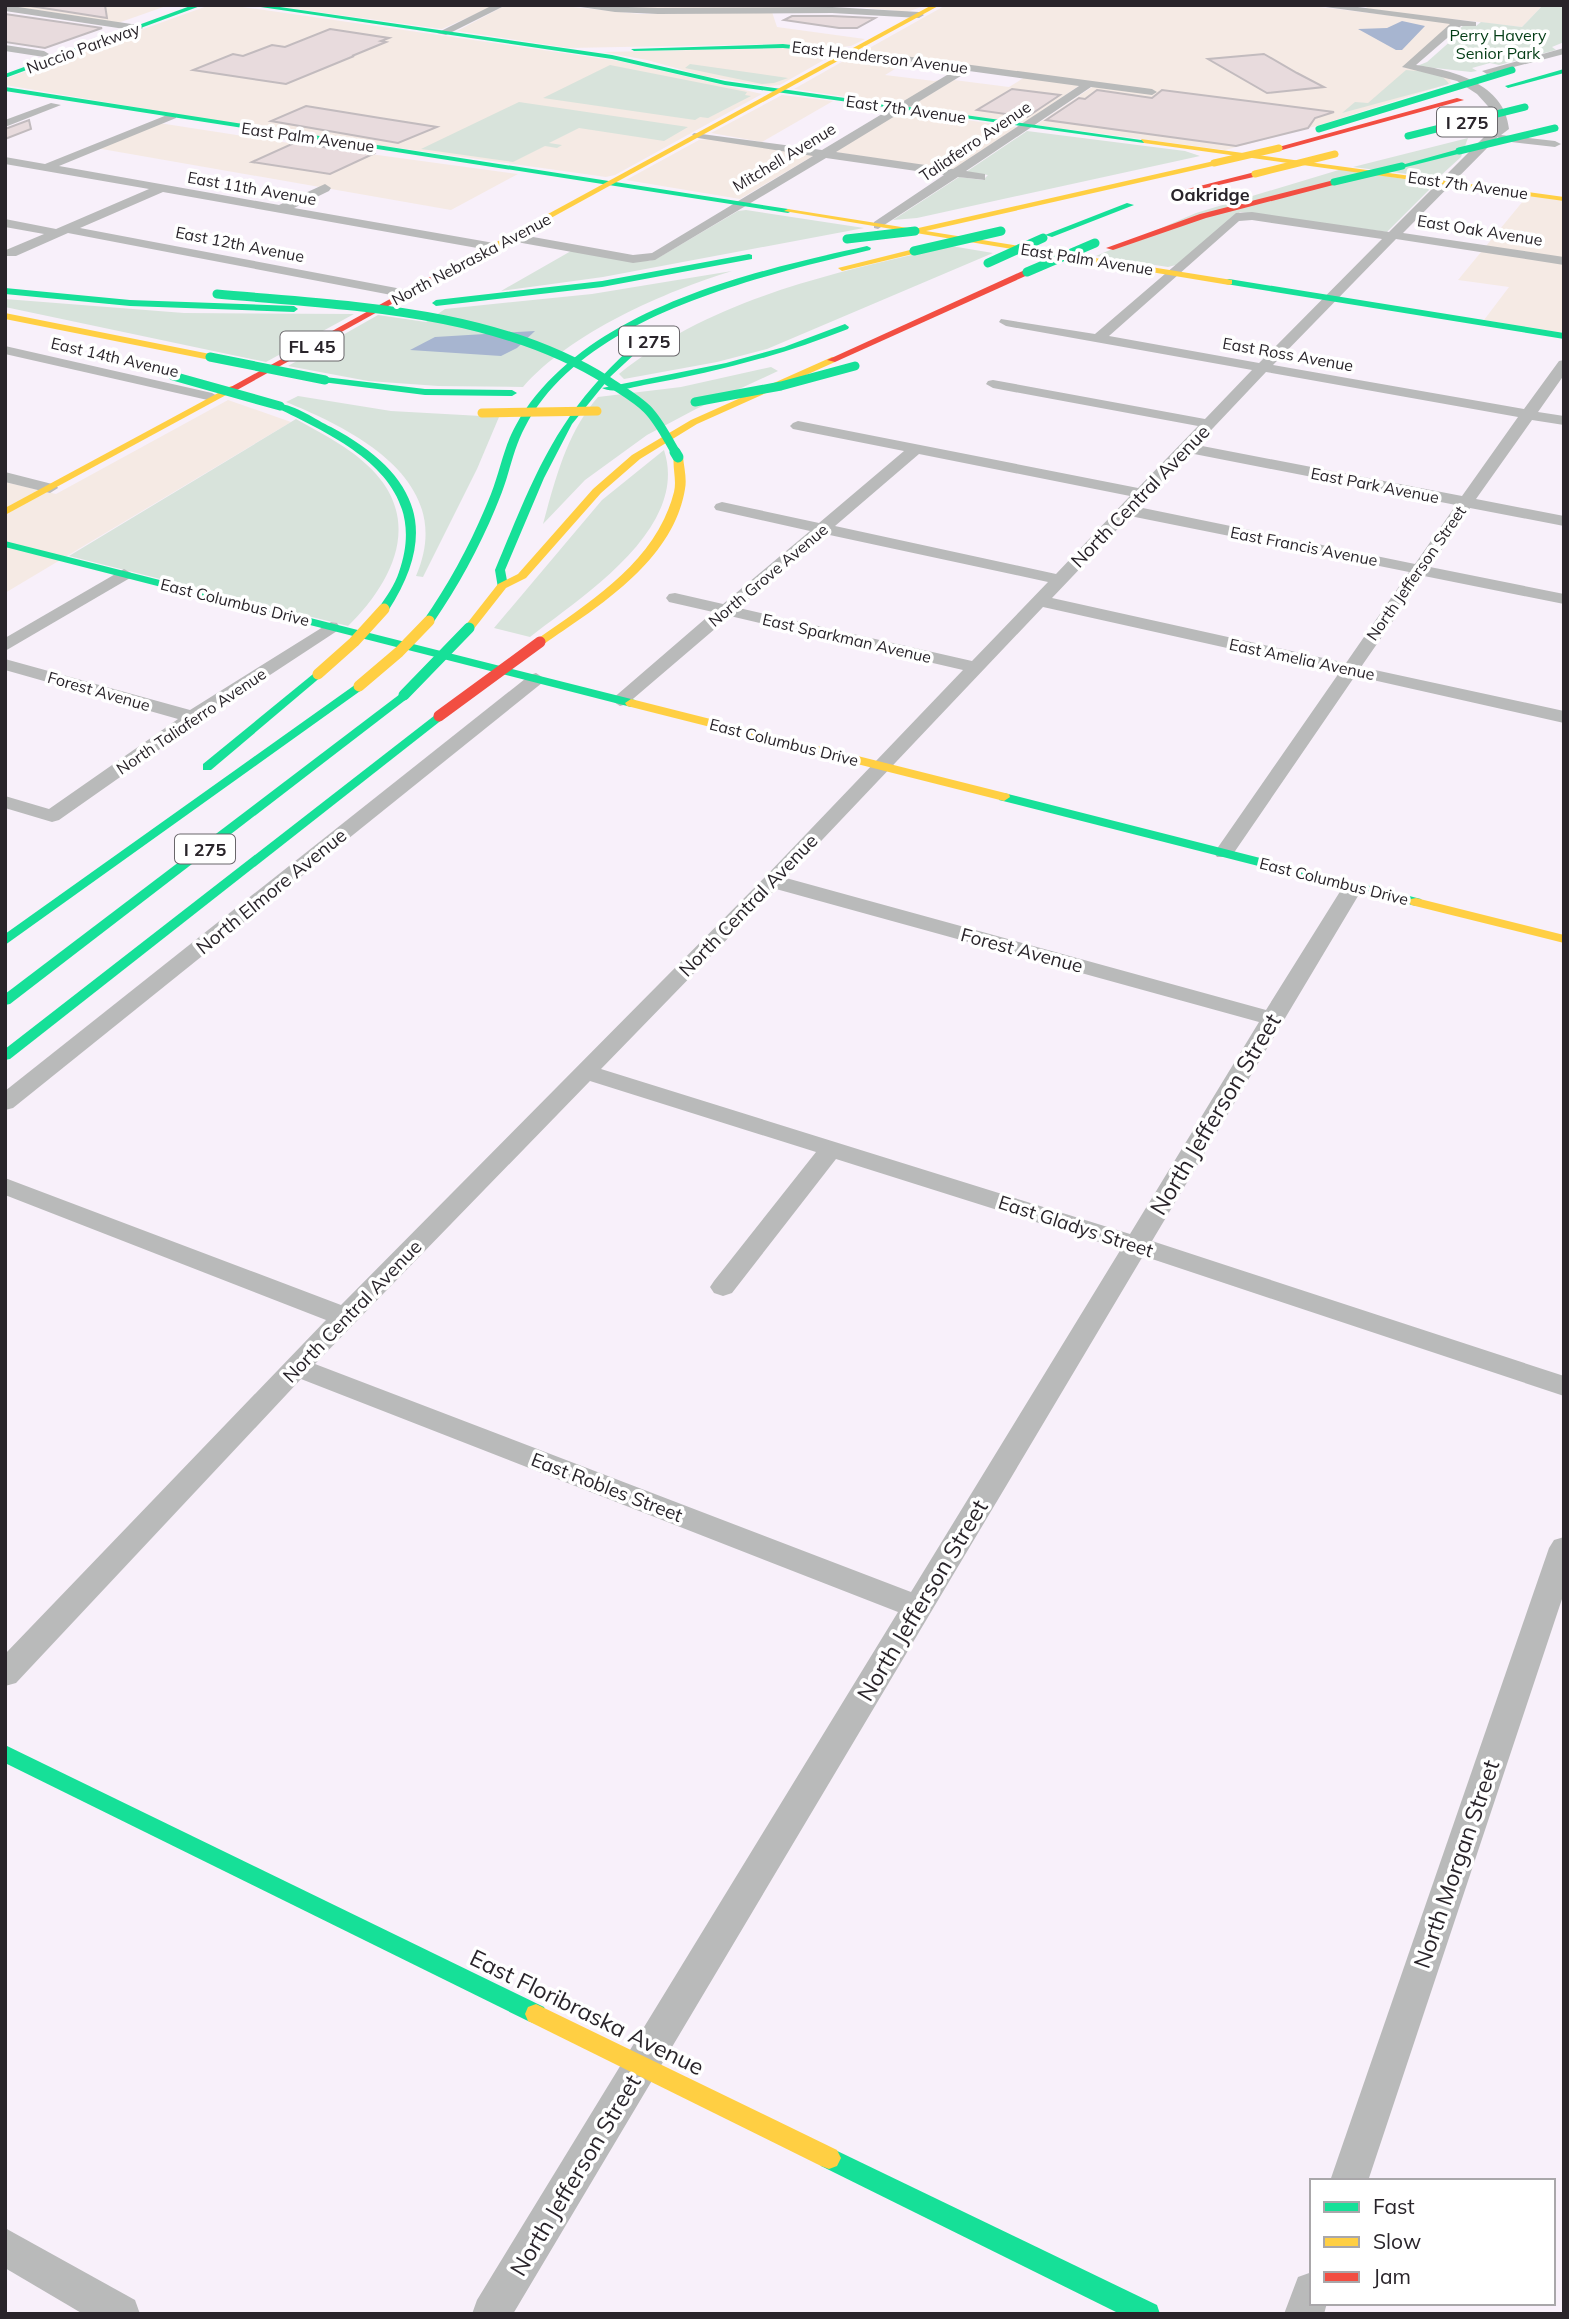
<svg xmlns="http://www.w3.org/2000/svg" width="1569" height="2319" viewBox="0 0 1569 2319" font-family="Mulish,sans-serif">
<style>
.commercial{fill:#f5eae4}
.green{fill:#d8e3db}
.water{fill:#a7b5d0}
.building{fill:#e8dbdd;stroke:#c2bbbe;stroke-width:2}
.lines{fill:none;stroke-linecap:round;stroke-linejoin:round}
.street{fill:#b9baba;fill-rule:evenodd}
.fast{fill:#16e098;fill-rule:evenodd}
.slow{fill:#ffcf43;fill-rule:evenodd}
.jam{fill:#f24e42;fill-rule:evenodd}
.fast-bridge-far2{stroke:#16e098;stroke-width:7}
.fast-bridge-far1{stroke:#16e098;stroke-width:9}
.fast-bridge{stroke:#16e098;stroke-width:11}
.slow-bridge-far2{stroke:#ffcf43;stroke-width:7}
.slow-bridge-far1{stroke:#ffcf43;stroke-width:9}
.slow-bridge{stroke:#ffcf43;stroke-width:11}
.jam-bridge{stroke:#f24e42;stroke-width:11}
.labels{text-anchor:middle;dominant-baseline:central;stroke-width:7;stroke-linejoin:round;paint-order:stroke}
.far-park-label{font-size:16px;fill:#033c15;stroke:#fff}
.far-street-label{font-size:16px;fill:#29242a;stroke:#fff}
.shield{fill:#fff;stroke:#69666a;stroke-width:2}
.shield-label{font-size:18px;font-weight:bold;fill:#29242a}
.far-neighbourhood-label{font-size:18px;font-weight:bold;fill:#29242a;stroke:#fff}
.street-label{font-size:19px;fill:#29242a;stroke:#fff}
.near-street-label{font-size:23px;fill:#29242a;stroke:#fff}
</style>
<rect width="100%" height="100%" fill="#f8f0fa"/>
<!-- commercial -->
<g class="commercial">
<path d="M5 5H169L118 23Z"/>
<path d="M210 5H229L619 61 762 94 615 175 606 177 263 129 5 85V79L10 77Z"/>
<path d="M267 5H496L442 29Z"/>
<path d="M506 5H554L640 14 772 12 777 27 865 39 851 46 841 47 776 44 569 48 457 31Z"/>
<path d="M588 5H927L907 12 858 7 636 10Z"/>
<path d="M946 5H1303L1453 23 1403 67 1449 78 1451 83 1320 125 1225 150 1036 125 1092 87 1080 85 1024 123 909 107 954 80 1009 87 1025 77 864 51Z"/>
<path d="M1369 5H1543L1522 27 1365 9Z"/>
<path d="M788 48 836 53 780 85 768 86 704 76 647 60 603 52Z"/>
<path d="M854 55 908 61 885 75 934 81 943 79 899 105 794 89Z"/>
<path d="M782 95 833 101 762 142 711 133Z"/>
<path d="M902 111 1017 127 953 170 835 152Z"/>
<path d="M159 123 282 142 518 174 451 210 96 148Z"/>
<path d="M709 139 813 155V156L740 199 626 180 699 140Z"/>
<path d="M1528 195 1564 200V333L1484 320 1509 287 1458 280Z"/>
<path d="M228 400 291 422 5 593V482L56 494Z"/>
</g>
<!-- green -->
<g class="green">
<path d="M1543 5H1564V42L1552 47 1556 50 1499 65 1490 63 1472 68 1477 71 1471 72 1417 66 1427 62 1462 31 1458 30 1464 25 1476 26 1481 22 1522 27Z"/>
<path d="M690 64 788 78 774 83 762 84 685 68Z"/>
<path d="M610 65 747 92 745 95 751 96 708 118 700 117 695 120 543 98Z"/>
<path d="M1406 70C1420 72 1441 70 1449 84L1342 113 1355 102 1368 103Z"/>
<path d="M519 102 688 127 664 141 579 128 549 143 562 145 557 148 545 146 513 162 421 149Z"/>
<path d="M1027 131 1185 151 1200 156 917 218 893 220 959 177 983 180 988 175 966 172Z"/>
<path d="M1468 138 1461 157 1438 178 1353 167Z"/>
<path d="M1342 169 1435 184 1387 232 1240 212 1176 265 1168 267 1096 256 1196 213Z"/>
<path d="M746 210 864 228 603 277 501 291 571 251 649 261 658 258 738 211Z"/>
<path d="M951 246 993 253 767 349 717 362 624 379 619 374C711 298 837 272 951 246Z"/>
<path d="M732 271C666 291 570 333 523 387L438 386 368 381 288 366 378 315 426 322 445 309 592 294Z"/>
<path d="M5 299 184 313 354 314 266 362 5 307Z"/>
<path d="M771 367 778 371 696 409 647 435 585 480 543 524C555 480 567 432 598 397L681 387Z"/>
<path d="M298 396 391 411 499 417 477 469 423 577 416 576C457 482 357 431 286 402Z"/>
<path d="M296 419C324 435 355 450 376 474 422 526 390 585 348 626L69 556Z"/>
<path d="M664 450C690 529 581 597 530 637L494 628 602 500Z"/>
</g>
<!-- water -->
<g class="water">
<path d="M1402 21 1425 26 1402 50H1396L1358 29 1387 28Z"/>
<path d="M535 331 517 348 501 356 410 350 435 337Z"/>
</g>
<!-- building -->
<g class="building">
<path d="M24 5H105L107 18Z"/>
<path d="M5 14 102 28 45 48 5 42Z"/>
<path d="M792 16H832L875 18 857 28H839L784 20Z"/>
<path d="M330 29 389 38 381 41 386 42 352 56H354L286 84 193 70 233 54 243 56 272 45 285 47Z"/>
<path d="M1264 54 1297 73 1324 87 1267 93 1208 59Z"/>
<path d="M1012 89 1060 95 1027 117 977 110Z"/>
<path d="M1097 90 1152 98 1162 90 1334 112 1315 118 1308 128 1236 146 1046 120 1079 98 1085 99Z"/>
<path d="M306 106 380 118 437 127 398 143 271 121Z"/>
<path d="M29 120 31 129 5 139V129Z"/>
<path d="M294 143 373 154 330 174 252 162Z"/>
</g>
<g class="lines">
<!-- street -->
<g class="street">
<path d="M5 5 138 25 143 28 138 31 5 11Z"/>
<path d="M493 5H506L446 35 437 33Z"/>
<path d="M567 5 658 8 832 7 919 12 924 15 919 18 832 13 658 14 615 12Z"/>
<path d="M1311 5H1342L1476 22V26H1461L1416 65C1453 70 1505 84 1509 129L1501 135 1555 141 1561 144 1555 147 1503 141 1499 140 1498 137 1403 233 1564 257V265L1396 239 1273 365 1524 409 1559 361 1564 360V375L1538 412 1564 416V425L1532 420 1476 499 1564 516V526L1470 508 1430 567 1564 594V604L1424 576 1361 667 1564 711V723L1355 676 1231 857H1217L1214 853 1339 673 1043 607 786 878 1266 1010 1346 882H1360L1364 886 1152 1241 1564 1376V1396L1143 1256 513 2314H472L477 2300 898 1612 301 1379 16 1683 5 1686V1654L326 1320 5 1195V1178L341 1305 765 877 963 670 730 616 627 704 620 706 611 700 713 612 669 602 666 598 669 594 675 593 723 604 810 531 716 510 714 507 716 504 722 502 819 523 904 451 793 429 790 426 793 423 798 421 1138 488 1198 426 993 388 986 384 988 381 993 380 1205 419 1252 370 1006 326 999 322 1001 319 1095 334 1236 213 1252 212 1389 232 1487 134 1497 128 1496 115 1477 94 1457 81 1402 67 1450 24ZM1252 220 1382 239 1259 363 1109 336 1239 221ZM1266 372 1518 417 1462 496 1197 445ZM1189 453 1456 505 1415 564 1138 507ZM919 454 1130 496 1056 574 835 526ZM1130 516 1409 572 1346 663 1052 598ZM825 534 1048 582 972 661 739 608ZM776 889 1259 1022 1130 1234 601 1069ZM590 1081 816 1152 714 1281 710 1287 714 1293 723 1296 732 1293 836 1159 1121 1249 911 1592 315 1364Z"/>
<path d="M5 45 44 51 49 54 44 57 5 51Z"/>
<path d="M1564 48V54L1487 74 1482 71Z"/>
<path d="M852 49 1152 89 1157 92 1152 95 1091 87 966 171 985 174V180L958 177 878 229 874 228V222L944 175 826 158 655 260 633 263 511 241 505 237 511 233 633 255 652 253 813 156 698 138 692 135 694 133 822 150 957 69 848 54V50ZM969 71 1079 86 953 169 836 152Z"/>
<path d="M51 103 61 105 5 127V120Z"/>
<path d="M172 113 176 114V118L59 166 279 205 325 184 331 188 329 191 294 208 494 243 500 247 494 251 163 192 80 228 407 290 414 294 407 298 68 233 16 256H6V250L44 234 5 227V219L56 229 149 189 5 164V157L45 164Z"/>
<path d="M5 346 212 393 219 397 212 401 5 354Z"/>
<path d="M5 472 56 485 58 488 50 493 5 482Z"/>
<path d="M124 569 133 574 130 578 5 651V638Z"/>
<path d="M331 622 337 623 340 627 337 631 200 721 59 820 52 822 5 808V796L49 809 178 719 5 670V659L190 710Z"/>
<path d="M536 673 545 679 542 683 13 1108 5 1110V1091L530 675Z"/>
<path d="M1564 1537V1593L1368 2181H1330L1549 1548 1554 1540Z"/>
<path d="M5 2228 135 2300 140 2314H83L5 2268Z"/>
<path d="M1312 2272V2303H1327L1324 2314H1284L1298 2277Z"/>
</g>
<!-- fast -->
<g class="fast">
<path d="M193 5H203L5 78V74Z"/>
<path d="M248 5H266L612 55 725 81 1148 141 1144 143 725 85 612 59Z"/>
<path d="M783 44 855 52 852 54 783 48 634 51 631 49Z"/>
<path d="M1564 69V73L1508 88 1505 86Z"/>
<path d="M5 87 788 209 792 211 788 213 5 91Z"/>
<path d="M1459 149 1462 153 1402 168 1398 166Z"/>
<path d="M1127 203 1134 205 1052 237 1045 235Z"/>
<path d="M867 246 871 248 870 250C758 277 583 315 525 427 514 447 510 471 502 492 484 539 461 582 433 623H425L423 621C451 581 473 539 491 494 500 471 504 446 516 425 581 310 749 272 867 246Z"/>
<path d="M749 254 752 255V259L602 287 436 306 432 303 436 300 602 281Z"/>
<path d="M1229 279 1564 333V339L1226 284V280Z"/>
<path d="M5 288 130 300 294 306 298 309 294 312 130 306 5 294Z"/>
<path d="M845 324 849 327 848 329C782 355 714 373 644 385 633 387 612 394 602 388L726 363 784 347Z"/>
<path d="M631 348 639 350 611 376 572 424 544 478 505 570 508 586 498 588 495 570C533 479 555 416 631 348Z"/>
<path d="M325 377 425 389 512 390 517 393 512 396 425 395 322 382 320 380Z"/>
<path d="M277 404C293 403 316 420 331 427 415 472 442 528 388 611L378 609C386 597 395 585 399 572 431 481 345 441 277 408Z"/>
<path d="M5 541 635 700 637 703 631 707 5 547Z"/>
<path d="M318 670 324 674 322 676 211 770H203V764Z"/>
<path d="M359 682 365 686 363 689 5 945V934Z"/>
<path d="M404 691 408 692V698L10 1004 5 1005V994Z"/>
<path d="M439 712 445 716 443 719 10 1059 5 1060V1049Z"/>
<path d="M1004 793 1421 899 1423 902 1416 906 999 800V794Z"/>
<path d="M5 1745 544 2007 547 2014 544 2021 536 2024 528 2021 5 1763Z"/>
<path d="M829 2147 1157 2305 1160 2314H1120L821 2166 817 2158 821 2150Z"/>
</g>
<!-- slow -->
<g class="slow">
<path d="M932 5H940L443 277 436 275Z"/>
<path d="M1141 139 1564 197V201L1144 143Z"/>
<path d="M1214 161 1217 165 926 231 1232 280V284L1229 285 784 211 788 209 914 229Z"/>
<path d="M914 249H917V253L842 271 838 268Z"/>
<path d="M5 313 210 354 215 357 210 360 5 319Z"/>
<path d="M832 357 835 358V362L697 424 640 459 601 493 526 578 506 588 473 630H465V626L498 584 518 574 593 489 632 455 691 420Z"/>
<path d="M231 386 239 388 5 515V508Z"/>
<path d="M674 455 683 457C684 467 687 479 685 489 673 561 599 606 544 644H536V640C591 601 656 562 674 492 677 480 672 467 674 455Z"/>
<path d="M631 699 1009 794 1010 797 1004 801 627 706 625 703Z"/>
<path d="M1416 898 1564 935V943L1411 905 1409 902 1411 899Z"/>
<path d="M536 2004 837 2150 841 2158 837 2166 829 2169 821 2166 528 2021 525 2014 528 2007Z"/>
</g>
<!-- jam -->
<g class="jam">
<path d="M1457 98 1464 100 1282 150 1275 148Z"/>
<path d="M1255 172 1258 176 1184 193 1180 191Z"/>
<path d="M1334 180 1337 184 1206 218 1113 250 1106 248 1200 214Z"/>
<path d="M1027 269 1031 272 1030 274 835 362 827 360Z"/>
<path d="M437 273 444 275 237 390 229 388Z"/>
</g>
<!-- fast-bridge-far2 -->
<g class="fast-bridge-far2">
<path d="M1319 129 1512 70"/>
<path d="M1408 136 1525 107"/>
<path d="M1459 151 1555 128"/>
<path d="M1334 182 1402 166"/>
</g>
<!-- fast-bridge-far1 -->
<g class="fast-bridge-far1">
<path d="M847 239 915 231"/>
<path d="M914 251 1001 231"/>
<path d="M988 263 1043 238"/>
<path d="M1027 272 1095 243"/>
<path d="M217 294C348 306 494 309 608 381 621 390 636 398 647 409 659 421 667 438 676 453"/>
<path d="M210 357 325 380"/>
<path d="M173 376 280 406"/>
<path d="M695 402 781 386 855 366"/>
</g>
<!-- fast-bridge -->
<g class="fast-bridge">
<path d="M675 452 678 457"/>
<path d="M404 695 469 628"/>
</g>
<!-- slow-bridge-far2 -->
<g class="slow-bridge-far2">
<path d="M1214 163 1279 148"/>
<path d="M1255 174 1335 154"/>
</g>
<!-- slow-bridge-far1 -->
<path class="slow-bridge-far1" d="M482 413 597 411"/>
<!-- slow-bridge -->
<g class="slow-bridge">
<path d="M318 674 354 642 384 609"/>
<path d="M359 686 399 652 429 621"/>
</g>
<!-- jam-bridge -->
<path class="jam-bridge" d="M439 716 540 642"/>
</g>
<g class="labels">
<!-- far-park labels -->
<g class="far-park-label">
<text x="1498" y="35">Perry Havery<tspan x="1498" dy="18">Senior Park</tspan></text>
</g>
<!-- far-street labels -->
<g class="far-street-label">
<text transform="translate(83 48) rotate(-20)">Nuccio Parkway</text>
<text transform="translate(880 57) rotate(7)">East Henderson Avenue</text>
<text transform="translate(906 109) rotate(8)">East 7th Avenue</text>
<text transform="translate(308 137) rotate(8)">East Palm Avenue</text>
<text transform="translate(975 141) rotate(-34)">Taliaferro Avenue</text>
<text transform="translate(784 157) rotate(-31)">Mitchell Avenue</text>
<text transform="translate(1468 185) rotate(8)">East 7th Avenue</text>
<text transform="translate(252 188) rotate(10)">East 11th Avenue</text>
<text transform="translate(1480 230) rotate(9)">East Oak Avenue</text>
<text transform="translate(240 244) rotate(11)">East 12th Avenue</text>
<text transform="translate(471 259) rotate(-28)">North Nebraska Avenue</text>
<text transform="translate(1087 259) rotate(9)">East Palm Avenue</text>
<text transform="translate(1288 354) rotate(10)">East Ross Avenue</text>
<text transform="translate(115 357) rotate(13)">East 14th Avenue</text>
<text transform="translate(1375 485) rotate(11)">East Park Avenue</text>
<text transform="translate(1304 546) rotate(11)">East Francis Avenue</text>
<text transform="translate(1416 573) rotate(-55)">North Jefferson Street</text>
<text transform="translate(768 575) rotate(-40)">North Grove Avenue</text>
<text transform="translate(235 602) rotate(14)">East Columbus Drive</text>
<text transform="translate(847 638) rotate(13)">East Sparkman Avenue</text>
<text transform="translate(1302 659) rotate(12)">East Amelia Avenue</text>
<text transform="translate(99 691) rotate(16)">Forest Avenue</text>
<text transform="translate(191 721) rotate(-34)">North Taliaferro Avenue</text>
<text transform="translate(784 742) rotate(14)">East Columbus Drive</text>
<text transform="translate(1334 881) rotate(14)">East Columbus Drive</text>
</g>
<!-- shield labels -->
<g class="shield">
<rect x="1437" y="107.5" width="60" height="29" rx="5"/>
<rect x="619" y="326.5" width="60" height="29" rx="5"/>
<rect x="280.5" y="331.5" width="63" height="29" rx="5"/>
<rect x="175" y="834.5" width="60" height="29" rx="5"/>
</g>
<g class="shield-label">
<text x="1467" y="122">I 275</text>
<text x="649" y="341">I 275</text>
<text x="312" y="346">FL 45</text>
<text x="205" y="849">I 275</text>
</g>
<!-- far-neighbourhood labels -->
<g class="far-neighbourhood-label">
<text x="1210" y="194">Oakridge</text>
</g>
<!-- street labels -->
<g class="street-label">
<text transform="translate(1140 496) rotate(-46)">North Central Avenue</text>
<text transform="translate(271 891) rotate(-39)">North Elmore Avenue</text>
<text transform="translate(748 905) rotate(-46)">North Central Avenue</text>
<text transform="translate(1022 950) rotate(15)">Forest Avenue</text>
<text transform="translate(1076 1226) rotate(18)">East Gladys Street</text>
<text transform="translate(352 1311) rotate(-46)">North Central Avenue</text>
<text transform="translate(607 1487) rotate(21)">East Robles Street</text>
</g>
<!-- near-street labels -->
<g class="near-street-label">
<text transform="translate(1215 1114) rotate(-59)">North Jefferson Street</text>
<text transform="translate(922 1600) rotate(-59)">North Jefferson Street</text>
<text transform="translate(1456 1864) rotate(-71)">North Morgan Street</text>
<text transform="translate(587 2012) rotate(26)">East Floribraska Avenue</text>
<text transform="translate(575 2175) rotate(-59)">North Jefferson Street</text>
</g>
</g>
<!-- border -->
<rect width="1569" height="2319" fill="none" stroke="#29242a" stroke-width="14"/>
<!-- legend -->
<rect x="1310" y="2179" width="245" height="126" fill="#ffffff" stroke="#a9a7aa" stroke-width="2"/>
<rect x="1324" y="2202" width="35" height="10" fill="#16e098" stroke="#a9a7aa" stroke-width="2"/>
<text x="1373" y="2214" font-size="21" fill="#29242a">Fast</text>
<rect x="1324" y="2237" width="35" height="10" fill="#ffcf43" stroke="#a9a7aa" stroke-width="2"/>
<text x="1373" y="2249" font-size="21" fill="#29242a">Slow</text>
<rect x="1324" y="2272" width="35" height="10" fill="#f24e42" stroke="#a9a7aa" stroke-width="2"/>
<text x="1373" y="2284" font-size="21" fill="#29242a">Jam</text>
</svg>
